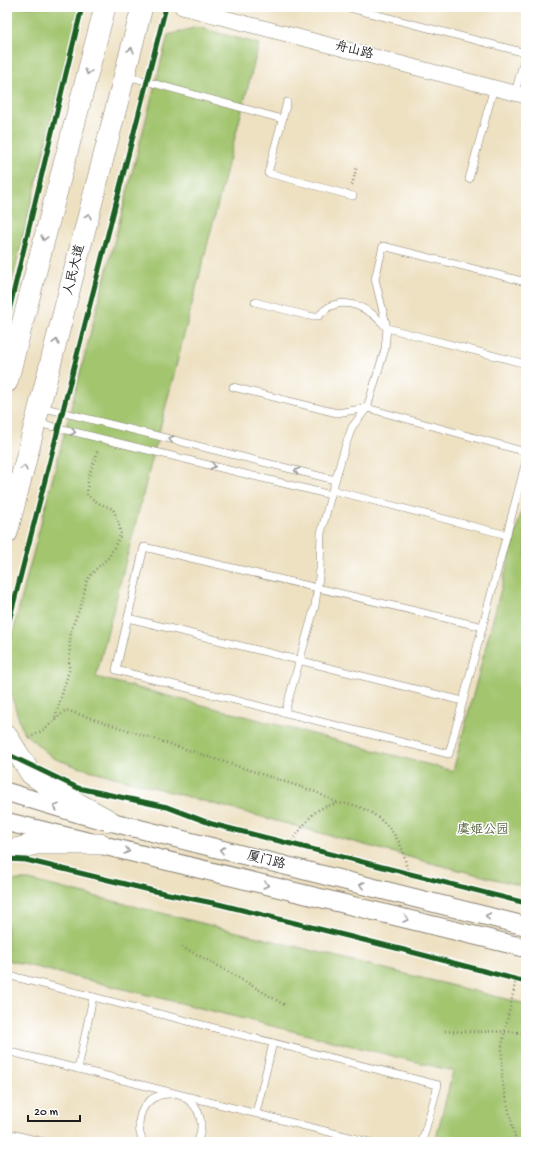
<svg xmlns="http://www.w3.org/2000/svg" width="533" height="1149" viewBox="0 0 533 1149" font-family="'Gochi Hand','LXGW WenKai TC',sans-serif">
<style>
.green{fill:#a2c56e;stroke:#5f7045}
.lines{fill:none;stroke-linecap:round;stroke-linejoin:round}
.service-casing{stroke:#857e6f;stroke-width:8}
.minor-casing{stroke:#857e6f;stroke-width:16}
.tertiary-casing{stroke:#857e6f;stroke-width:20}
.secondary-casing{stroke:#857e6f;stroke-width:22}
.path{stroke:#857e6f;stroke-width:2.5;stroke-dasharray:1 3;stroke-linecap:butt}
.service{stroke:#fff;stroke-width:7}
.minor{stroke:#fff;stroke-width:15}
.tertiary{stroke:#fff;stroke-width:18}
.secondary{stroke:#fff;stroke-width:21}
.cycleway-casing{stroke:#fff;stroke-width:8}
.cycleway{stroke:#1b5e20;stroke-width:5}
.oneway{stroke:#999}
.labels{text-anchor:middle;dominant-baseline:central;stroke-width:3;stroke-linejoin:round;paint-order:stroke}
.street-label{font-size:13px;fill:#1c1c1c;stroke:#fff}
.park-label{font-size:13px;fill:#52603d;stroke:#fff}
</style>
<rect width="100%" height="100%" fill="#fff"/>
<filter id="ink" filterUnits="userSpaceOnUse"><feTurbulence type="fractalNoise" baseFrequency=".025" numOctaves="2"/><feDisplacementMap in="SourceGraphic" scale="8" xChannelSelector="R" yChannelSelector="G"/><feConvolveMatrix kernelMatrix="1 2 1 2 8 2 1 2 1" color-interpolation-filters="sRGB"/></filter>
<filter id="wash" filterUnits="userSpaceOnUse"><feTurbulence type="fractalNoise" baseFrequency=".012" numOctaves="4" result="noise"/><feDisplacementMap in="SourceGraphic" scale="16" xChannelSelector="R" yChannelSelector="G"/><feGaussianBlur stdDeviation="0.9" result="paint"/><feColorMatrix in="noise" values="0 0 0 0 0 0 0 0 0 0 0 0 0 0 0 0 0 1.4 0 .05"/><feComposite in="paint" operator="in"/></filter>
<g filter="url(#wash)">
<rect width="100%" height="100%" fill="#eee1c2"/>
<!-- green -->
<g class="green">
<path d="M7 7H80L7 302Z"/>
<path d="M197 27 259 44 96 677 453 771 526 494V887L431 863 78 767 53 758 23 732 7 682V654L168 35Z"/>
<path d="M17 880H29L526 1004V1142H435L453 1071 7 960V883Z"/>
</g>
</g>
<g filter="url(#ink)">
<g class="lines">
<defs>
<g id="service">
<path d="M346 7 526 53"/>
<path d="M127 76 282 119"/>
<path d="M515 93 526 52"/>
<path d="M287 102 268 173 353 196"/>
<path d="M469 179 494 87"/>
<path d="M255 302 309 316H319C333 298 353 301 371 313 376 316 382 323 387 328L526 364"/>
<path d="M233 387 337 413 367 408 526 452"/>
<path d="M41 407 335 480"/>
<path d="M38 423 331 495"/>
<path d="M332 490 507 535"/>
<path d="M128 618 463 701 526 461"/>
<path d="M463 701 449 754 116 670 144 547 483 627"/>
<path d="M285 712 315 606 320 569 321 533 331 495 344 450 352 427 367 408 385 349 387 328 375 279 383 246 526 282"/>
<path d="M15 977 438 1085 422 1142"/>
<path d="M7 1051 369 1142"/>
<path d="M78 1069 93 997"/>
<path d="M185 1098C201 1107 205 1126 197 1142"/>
<path d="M256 1113 273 1043"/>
<path d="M7 1133 44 1142"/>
<path d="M143 1142C133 1119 143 1094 171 1094"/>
</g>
<path id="minor" d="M182 7 526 96"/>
<g id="tertiary">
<path d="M7 792 80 814 526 926"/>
<path d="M7 822 526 948"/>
</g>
<g id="secondary">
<path d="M7 382 105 7"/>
<path d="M7 533 142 7"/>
<path d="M7 736 31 774 55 791 110 821"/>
<path d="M7 851 36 844H101"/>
</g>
</defs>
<!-- service casing -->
<use href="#service" class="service-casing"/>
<!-- minor casing -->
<use href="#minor" class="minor-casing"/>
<!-- tertiary casing -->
<use href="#tertiary" class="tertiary-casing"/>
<!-- secondary casing -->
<use href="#secondary" class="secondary-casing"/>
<!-- path -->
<g class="path">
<path d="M352 185 357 166"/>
<path d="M54 721 69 671 70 642 71 630 82 602 87 580 95 570 109 557 121 534 118 521 113 509 98 503 87 495 88 479 98 449"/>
<path d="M29 738 45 729 66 710 316 792 337 803"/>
<path d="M290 844C298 834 309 815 320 809 353 792 390 819 402 849 405 857 406 866 408 873"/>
<path d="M182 947 215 964 285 1005"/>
<path d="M516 979 502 1045V1080L516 1142"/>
<path d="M445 1031C472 1033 499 1030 526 1033"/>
</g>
<!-- service -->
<use href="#service" class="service"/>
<!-- minor -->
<use href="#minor" class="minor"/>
<!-- tertiary -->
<use href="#tertiary" class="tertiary"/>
<!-- secondary -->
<use href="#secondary" class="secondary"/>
<defs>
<g id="cycleway">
<path d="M7 319 82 7"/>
<path d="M7 629 166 7"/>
<path d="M7 754 78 788 167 807 212 824 526 903"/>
<path d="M7 859 26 860 154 891 218 904 404 950 526 982"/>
</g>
</defs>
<!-- cycleway casing -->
<use href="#cycleway" class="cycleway-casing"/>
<!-- cycleway -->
<use href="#cycleway" class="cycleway"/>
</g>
<!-- one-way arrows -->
<defs><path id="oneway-chevron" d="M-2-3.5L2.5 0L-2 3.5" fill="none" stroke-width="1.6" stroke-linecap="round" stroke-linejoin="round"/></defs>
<g class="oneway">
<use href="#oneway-chevron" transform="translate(131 50) rotate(-76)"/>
<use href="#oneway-chevron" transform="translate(88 72) rotate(105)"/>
<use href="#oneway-chevron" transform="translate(88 216) rotate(-76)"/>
<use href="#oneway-chevron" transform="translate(44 238) rotate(105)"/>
<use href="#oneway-chevron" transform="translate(56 342) rotate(-76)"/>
<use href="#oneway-chevron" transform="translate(73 432) rotate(14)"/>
<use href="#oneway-chevron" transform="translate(171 439) rotate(-166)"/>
<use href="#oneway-chevron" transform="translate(213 466) rotate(14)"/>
<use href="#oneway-chevron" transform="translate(24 468) rotate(-76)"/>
<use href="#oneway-chevron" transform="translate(297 471) rotate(-166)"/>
<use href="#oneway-chevron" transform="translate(56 807) rotate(-163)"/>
<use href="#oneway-chevron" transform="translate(222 850) rotate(-166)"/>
<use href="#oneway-chevron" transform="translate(127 851) rotate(14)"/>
<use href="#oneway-chevron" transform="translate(266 885) rotate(14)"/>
<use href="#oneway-chevron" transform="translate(362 885) rotate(-166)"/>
<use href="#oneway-chevron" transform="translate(488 916) rotate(-166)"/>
<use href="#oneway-chevron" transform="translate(406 919) rotate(14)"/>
</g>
</g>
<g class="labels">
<!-- street labels -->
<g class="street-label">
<text transform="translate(354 51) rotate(14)">舟山路</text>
<text transform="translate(75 270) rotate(-76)">人民大道</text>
<text transform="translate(266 861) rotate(14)">厦门路</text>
</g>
<!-- park labels -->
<g class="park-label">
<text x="483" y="830">虞姬公园</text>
</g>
</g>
<!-- margin -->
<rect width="533" height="1149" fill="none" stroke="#fff" stroke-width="24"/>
<!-- scale -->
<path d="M28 1115v6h52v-6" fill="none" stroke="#1c1c1c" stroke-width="2"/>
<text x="34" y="1115" font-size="12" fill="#1c1c1c" stroke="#ffffff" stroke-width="3" paint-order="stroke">20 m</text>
</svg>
